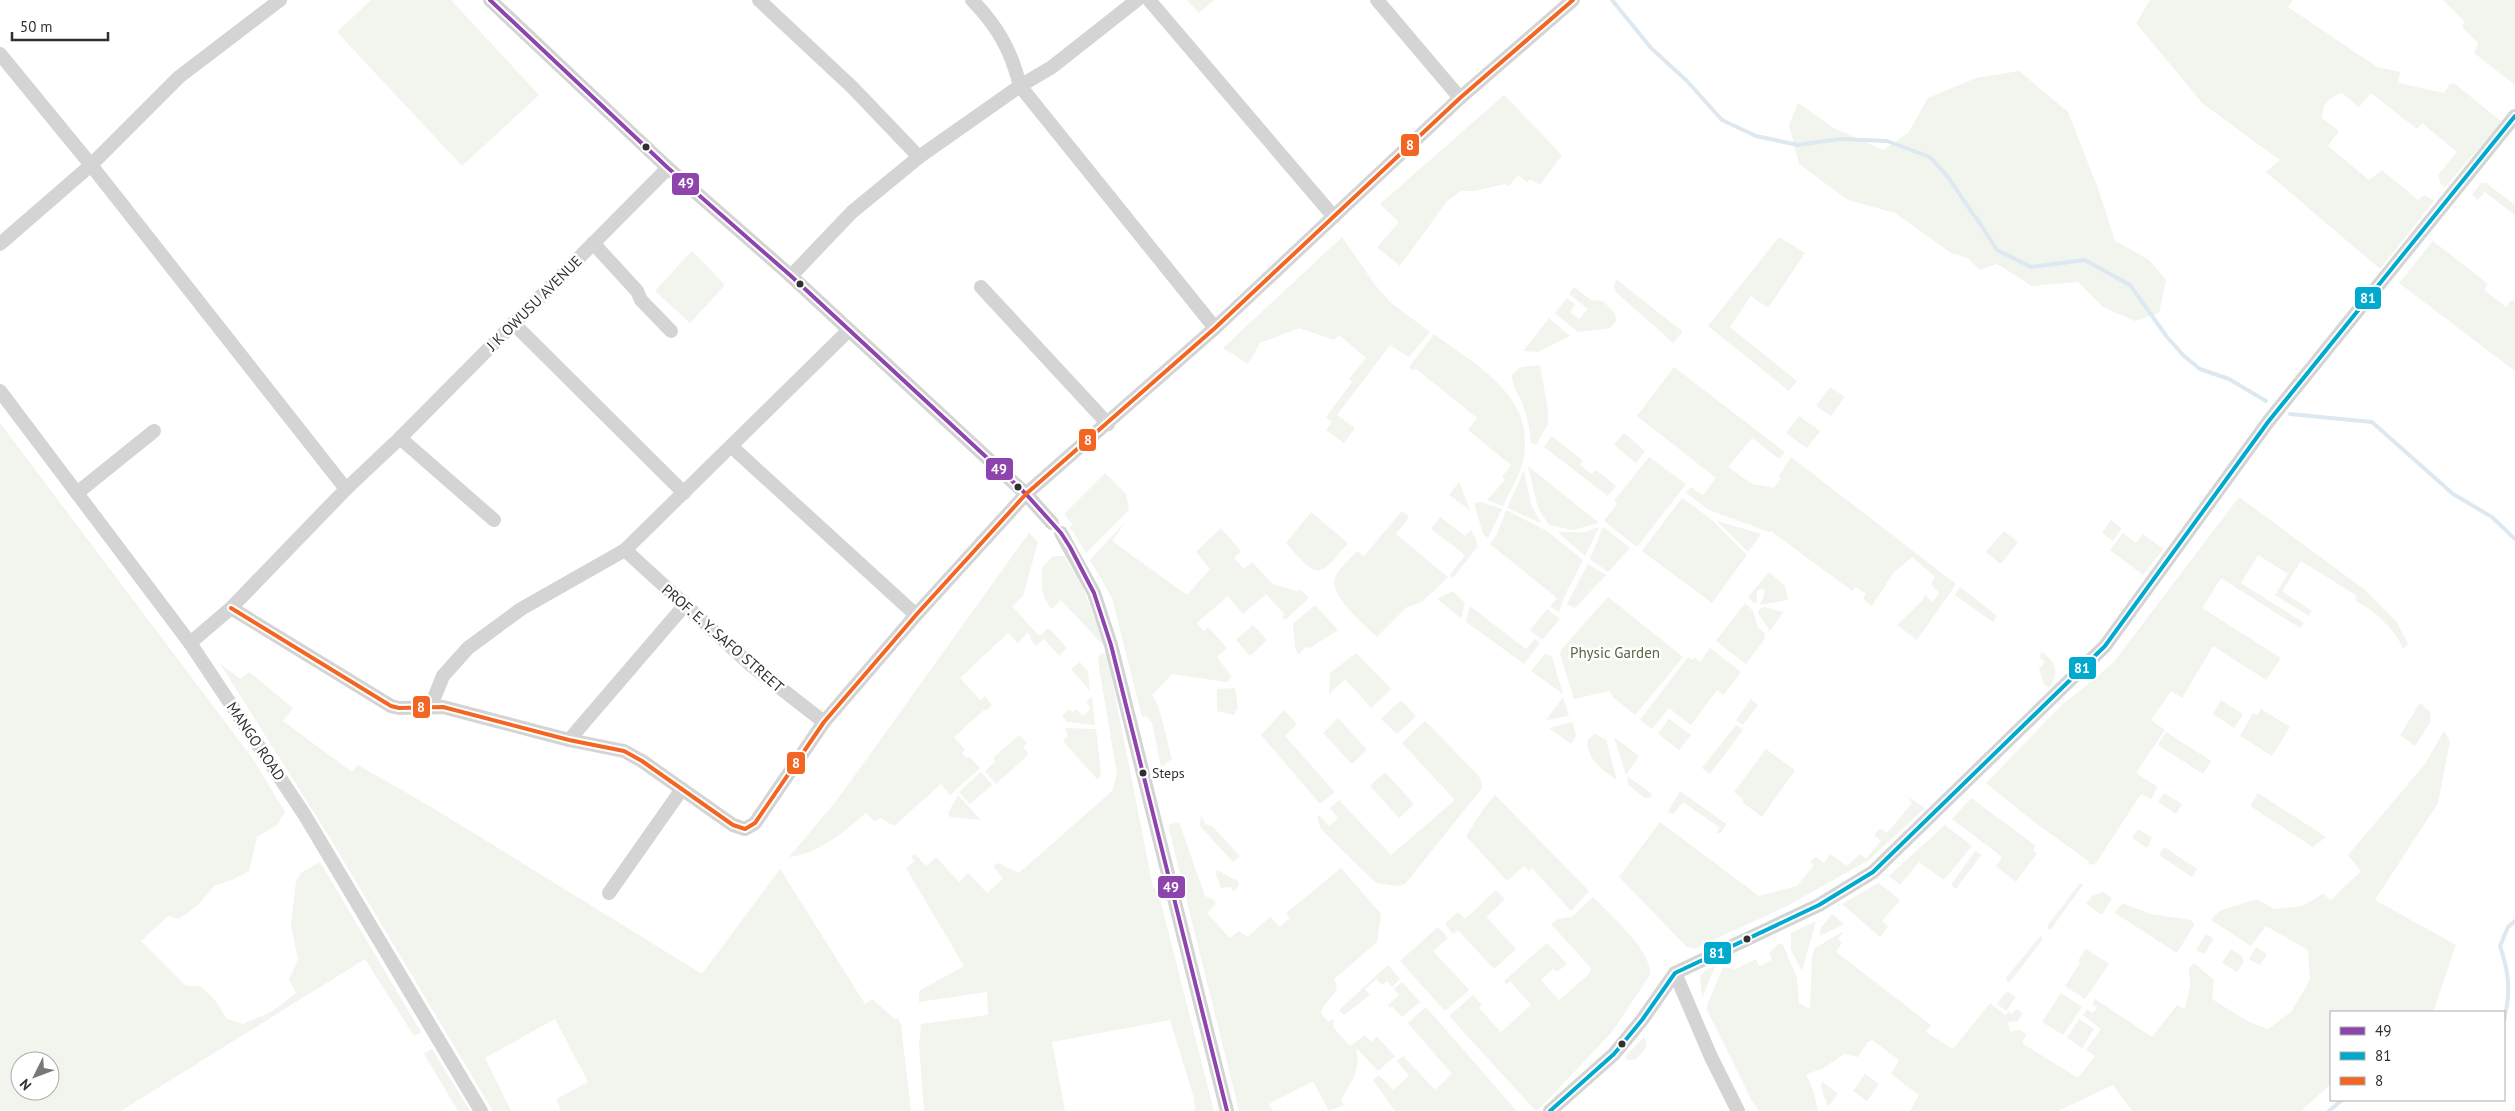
<svg xmlns="http://www.w3.org/2000/svg" width="2515" height="1111" viewBox="0 0 2515 1111" font-family="'PT Sans',sans-serif">
<style>
.green{fill:#f1f5ed;fill-rule:evenodd}
.lines{fill:none;stroke-linecap:round;stroke-linejoin:round}
.stream{stroke:#dde8f0;stroke-width:4}
.minor{stroke:#d4d4d4;stroke-width:14}
.bus-1-casing{stroke:#fff;stroke-width:8}
.bus-2-casing{stroke:#fff;stroke-width:8}
.bus-3-casing{stroke:#fff;stroke-width:8}
.bus-1{stroke:#8e44ad;stroke-width:4}
.bus-2{stroke:#00a9ce;stroke-width:4}
.bus-3{stroke:#f26522;stroke-width:4}
.bus-dot{fill:#303030;stroke:#fff;stroke-width:2}
.labels{text-anchor:middle;dominant-baseline:central;stroke-width:5;stroke-linejoin:round;paint-order:stroke}
.bus-label{font-size:14px;fill:#303030;stroke:#fff;text-anchor:start}
.street-label{font-size:15px;fill:#303030;stroke:#fff}
.park-label{font-size:15px;fill:#536841;stroke:#fff}
.line-badge{stroke:#fff;stroke-width:2}
.badge-label{font-size:14px;text-anchor:middle;font-weight:bold;fill:#fff}
</style>
<rect width="100%" height="100%" fill="#fff"/>
<!-- green -->
<g class="green">
<path d="M371 0H451L539 95 462 166 337 32Z"/>
<path d="M1187 0H1214L1199 13Z"/>
<path d="M2150 0H2293L2288 7 2377 67 2400 72 2398 83 2444 93 2450 84H2455L2502 122 2445 187 2441 184 2438 175 2457 152 2422 123 2417 129 2371 93 2359 107 2342 93C2329 97 2322 104 2322 118L2339 131 2328 146 2369 180 2382 170 2418 200 2425 195 2434 201 2380 269 2266 172 2280 160 2203 104 2136 23Z"/>
<path d="M2443 0H2515V85L2474 53 2478 43 2462 27 2465 22Z"/>
<path d="M2019 71 2068 112 2100 194 2115 241 2148 259 2166 280 2159 313 2135 321 2103 307 2078 282 2032 286 1997 264 1980 270 1968 258 1951 253 1895 213 1848 200 1799 164 1789 125 1798 103 1834 128 1883 150 1908 133 1928 98 1976 78Z"/>
<path d="M1504 95 1562 155 1540 185 1530 179 1527 182 1518 175 1509 186 1505 184 1475 191H1461L1447 201 1400 266 1377 247 1399 222 1380 204Z"/>
<path d="M2481 183H2486L2515 205V215L2485 192 2478 200 2472 195Z"/>
<path d="M1342 237 1376 286 1391 303 1430 332 1409 357 1390 345 1337 415 1355 428 1344 443 1326 430 1332 422 1326 417 1352 382 1349 379 1366 358 1339 335 1334 340 1299 328 1260 343 1248 364 1223 348Z"/>
<path d="M1779 237 1805 253 1768 308 1751 296 1730 327 1797 381 1789 391 1708 326Z"/>
<path d="M2433 241 2488 284 2484 290 2506 307 2512 300 2515 302V371L2399 283Z"/>
<path d="M692 251 725 285 690 323 655 291Z"/>
<path d="M1616 279 1683 332 1673 343 1617 293 1614 287Z"/>
<path d="M1574 287 1591 300 1603 301 1615 313 1616 321 1610 328 1578 332 1555 313 1567 298 1575 304 1570 312 1579 319 1588 309 1569 294Z"/>
<path d="M1549 318 1570 336 1538 352 1523 351Z"/>
<path d="M1434 334C1476 366 1534 394 1524 456 1522 473 1510 490 1503 506L1487 500 1505 480 1502 477 1511 465 1468 430 1477 418 1416 369 1413 371 1409 367Z"/>
<path d="M1540 365 1548 410V424L1536 445 1531 443C1530 431 1528 419 1524 408 1520 396 1512 388 1512 375L1521 367Z"/>
<path d="M1674 367 1785 452 1779 459 1752 438 1728 467 1752 484 1774 488 1781 478 1779 476 1791 457 1956 584 1917 640 1897 625 1922 601 1925 595 1933 602 1939 593 1931 584 1935 577 1912 557 1894 572 1872 606 1863 599 1866 594 1856 587 1852 591 1771 531 1769 532 1709 510 1686 493 1691 487 1703 495 1716 478 1637 416Z"/>
<path d="M1830 387 1845 397 1831 416 1816 406Z"/>
<path d="M1799 416 1820 431 1807 448 1786 433Z"/>
<path d="M0 423 253 759 285 812 277 825 257 837 249 871 234 879 214 886 198 905 179 919 168 916 141 941 186 986H200L215 1000 227 1019 243 1024 271 1012 296 993 289 979 298 960 291 925 296 881 302 872 320 862 421 1032 414 1036 365 959 121 1111H0ZM20 1061H50V1091H20Z"/>
<path d="M1624 433 1645 451 1636 463 1614 445Z"/>
<path d="M1552 436 1583 461 1580 465 1592 474 1596 470 1616 486 1608 496 1544 447Z"/>
<path d="M1649 457 1686 484 1637 547 1604 521 1617 504 1614 501Z"/>
<path d="M1528 466 1599 523 1573 530 1549 525 1538 508Z"/>
<path d="M1524 470 1531 505 1541 523 1507 508Z"/>
<path d="M1105 473 1126 494 1129 510 1086 553 1070 527 1073 525 1064 514Z"/>
<path d="M1459 482 1460 484 1470 510 1449 495Z"/>
<path d="M2239 497 2365 590 2396 621 2408 644 2403 649C2395 628 2374 611 2355 600L2357 596 2301 561 2282 591 2312 611 2309 616 2275 595 2288 574 2258 555 2241 583 2304 623 2300 628 2221 578 2202 608 2281 658 2266 680 2213 646 2182 698 2171 691 2151 720 2165 730 2136 773 2158 787 2151 799 2141 794 2096 863 2089 865 2088 861 2034 822 1986 783 2061 706 2113 663Z"/>
<path d="M1682 498 1711 519 1747 555 1712 603 1642 551Z"/>
<path d="M1481 502 1502 509 1488 538 1483 534 1474 503Z"/>
<path d="M1506 510 1547 531 1583 560 1564 597 1559 613 1550 606 1557 598 1490 544 1497 534Z"/>
<path d="M1402 511 1409 517 1396 534 1448 577 1422 602 1407 607 1377 637C1365 625 1329 596 1335 578 1339 568 1350 559 1357 551L1364 556Z"/>
<path d="M1311 512 1348 543C1317 580 1318 579 1286 543Z"/>
<path d="M1440 517 1465 536 1471 530 1476 539 1477 547 1453 578 1450 575 1465 555 1431 529Z"/>
<path d="M2111 520 2122 528 2113 541 2102 533Z"/>
<path d="M1126 521 1112 541 1187 595 1210 569 1196 552 1221 528 1241 551 1234 558 1244 569 1252 562 1273 584 1297 591 1301 590 1309 598 1285 620 1282 617 1284 614 1266 594 1243 614 1228 596 1197 623 1204 631 1208 627 1227 648 1217 657 1232 677 1226 682 1172 674 1152 695C1161 706 1167 742 1172 759L1161 767 1152 723 1146 716 1142 717 1112 598 1090 560Z"/>
<path d="M1717 521 1761 534 1748 552Z"/>
<path d="M1599 527 1585 556 1558 532H1585Z"/>
<path d="M1603 527 1630 548 1608 572 1590 559Z"/>
<path d="M2004 531 2018 542 2001 564 1986 552Z"/>
<path d="M1029 533 1038 542 1023 596 1012 606 1039 636 1049 628 1067 648 1059 656 1044 639 1036 646 1030 639 1031 635 1027 633 1018 643 1008 633 960 678 980 700 985 696 992 705 986 711 984 710 954 737 965 750 962 753 966 758 969 756 980 768 950 795 941 784 894 826 880 818 874 821 866 813C844 832 818 854 789 857L837 800Z"/>
<path d="M2123 533 2136 543 2143 534 2163 549 2143 575 2110 550Z"/>
<path d="M1053 556H1064L1083 588 1105 647 1061 600 1052 609C1040 596 1042 584 1042 568Z"/>
<path d="M1588 564 1606 575 1575 608 1567 604Z"/>
<path d="M1769 572 1785 586 1788 600 1760 605 1765 592 1762 588 1757 591V602L1754 603 1748 597Z"/>
<path d="M1960 587 1997 616 1993 622 1955 595Z"/>
<path d="M1453 591 1465 603 1461 618 1437 599Z"/>
<path d="M1608 597 1683 657 1635 715 1613 697 1610 691 1574 699 1560 654 1561 650Z"/>
<path d="M1745 603 1753 611 1758 628 1765 633 1764 640 1746 664 1716 641Z"/>
<path d="M1315 605 1338 630 1310 648 1306 647 1298 654 1295 647 1293 624Z"/>
<path d="M1470 606 1526 649 1535 639 1540 643 1524 664 1466 622Z"/>
<path d="M1764 607 1783 612 1770 631 1758 613 1760 609Z"/>
<path d="M1547 609 1560 619 1542 640 1530 630Z"/>
<path d="M1253 625 1267 640 1250 656 1236 640Z"/>
<path d="M1710 648 1741 672 1723 695 1717 690 1691 725 1669 708 1652 729 1640 720 1688 657 1692 660 1694 657 1700 662Z"/>
<path d="M2042 652C2056 662 2060 673 2049 688L2044 684 2039 669 2045 662 2039 657Z"/>
<path d="M1104 653 1107 654 1153 887 1158 891 1214 1111H1195L1194 1098 1170 1020 1052 1042 1065 1111H924L919 1046 921 1024 988 1015 987 992 919 1002V991L964 966 906 868 915 861 911 857 915 854 926 866 936 857 959 882 968 873 987 893 1003 878 993 866 998 863 1019 873 1112 791 1117 774 1098 661 1099 656Z"/>
<path d="M1356 653 1391 689 1371 708 1345 679 1329 694 1330 673Z"/>
<path d="M1545 654 1552 657 1563 694 1531 671Z"/>
<path d="M1080 662 1088 672 1090 691 1071 669Z"/>
<path d="M220 664 241 679 249 672 293 708 283 721 352 772 358 765 433 808 702 974 780 869 865 1004 872 999 895 1019 898 1018 901 1025 911 1111H561L556 1099 588 1082 555 1019 485 1058 511 1111H493L327 833Z"/>
<path d="M1235 688 1238 708 1234 715 1217 711V689Z"/>
<path d="M1092 696 1095 725 1067 722 1062 716 1069 709 1073 712 1076 709 1083 716 1091 708 1086 702Z"/>
<path d="M1563 697 1569 716 1546 720Z"/>
<path d="M1751 699 1758 705 1743 725 1736 720Z"/>
<path d="M1401 700 1416 716 1397 734 1381 719Z"/>
<path d="M2221 700 2243 714 2234 728 2213 714Z"/>
<path d="M2420 703 2430 712 2431 721 2415 746 2400 735Z"/>
<path d="M2261 709 2290 727 2272 756 2240 736 2253 713 2257 715Z"/>
<path d="M1284 710 1297 724 1285 736 1335 792 1320 804 1261 735Z"/>
<path d="M1338 718 1367 750 1352 764 1323 733Z"/>
<path d="M1669 719 1691 735 1679 750 1658 734Z"/>
<path d="M1425 721 1477 774 1481 780 1482 788 1405 884 1398 886 1376 883 1321 829 1317 818 1319 815 1329 826 1338 818 1330 808 1339 800 1391 855 1455 800 1402 743Z"/>
<path d="M1573 722 1576 736 1571 744 1549 728Z"/>
<path d="M1736 725 1743 730 1710 774 1702 768Z"/>
<path d="M1065 728 1096 729 1101 772 1098 780 1063 741 1068 736Z"/>
<path d="M2444 731 2450 741 2438 803 2375 900 2456 945 2433 1012H2331V1084L2301 1111H2132L2113 1085 2058 1111H1910L1919 1095 1891 1074 1899 1060 1872 1040 1867 1043 1858 1057 1844 1054 1822 1069 1806 1074 1813 1090 1818 1111H1759L1752 1101 1706 1008 1723 967 1736 969 1756 959 1759 966 1772 960 1769 953 1779 943 1783 945 1797 978 1799 1003 1810 1009 1812 956 1815 948 1844 931 1838 939 1842 943 1836 952 1931 1025 1926 1032 1953 1049 1990 1003 2005 1015 2009 1012 2012 1014 2016 1009 2023 1013 2018 1021 2008 1022 2010 1032 2020 1030 2026 1034 2022 1043 2078 1078 2095 1056 2086 1050 2101 1029 2083 1015 2087 1010 2093 1013 2097 1007 2092 1004 2095 999 2152 1037 2177 1005 2185 1009 2190 986 2189 968 2194 963 2214 980 2212 999 2247 1021 2268 1029 2291 1012 2310 980 2308 950 2266 926 2251 946 2211 920 2219 911 2257 899 2274 909 2302 906 2323 894 2331 900 2361 871 2348 855 2425 764Z"/>
<path d="M2166 732 2211 761 2203 774 2158 745Z"/>
<path d="M1595 734 1606 740 1617 780C1603 770 1585 759 1588 739Z"/>
<path d="M1019 735 1027 743 1023 747 1029 754 996 784 985 771 995 762 993 758Z"/>
<path d="M1614 737 1639 756 1626 775Z"/>
<path d="M1766 749 1795 770 1762 817 1742 802 1743 799 1734 792Z"/>
<path d="M981 772 992 785 970 804 959 792Z"/>
<path d="M1385 772 1414 804 1399 818 1370 786Z"/>
<path d="M1627 776 1652 794 1650 798H1645L1628 785Z"/>
<path d="M1680 791 1726 824 1721 833H1717L1719 827 1683 802 1673 814 1668 812Z"/>
<path d="M2164 793 2182 804 2176 814 2158 802Z"/>
<path d="M2258 793 2326 837 2313 847 2250 806Z"/>
<path d="M958 795 981 820 950 817 948 813Z"/>
<path d="M1495 795 1589 891 1571 911 1532 868 1529 871 1524 866 1507 881 1466 836 1484 808Z"/>
<path d="M1907 796 1925 808 1869 860 1787 906 1694 949 1686 946 1619 877 1660 822 1759 896 1797 886 1814 865 1810 862 1815 857 1824 863 1830 854 1847 866 1860 854 1866 859 1881 841 1875 836 1876 832 1880 829 1887 833 1912 803Z"/>
<path d="M1971 798 2036 846 2033 850 2037 853 2016 882 1996 866 2002 857 1952 819Z"/>
<path d="M1201 815 1205 824 1212 826 1240 856 1233 862 1200 826Z"/>
<path d="M1179 822 1205 896 1214 900 1216 904 1207 913 1230 938 1239 931 1247 937 1270 917 1280 927 1290 918 1286 913 1341 868 1381 914 1377 942 1334 979C1344 995 1323 998 1321 1014L1329 1022 1332 1019 1334 1021 1333 1027 1350 1046 1365 1035 1371 1042 1377 1037 1395 1056 1378 1071 1356 1048C1362 1069 1351 1082 1341 1100L1344 1105 1329 1111 1313 1081 1269 1104 1273 1111H1239L1168 825Z"/>
<path d="M1945 825 1972 846 1944 880 1919 862 1900 885 1889 876Z"/>
<path d="M2138 829 2152 838 2147 848 2132 838Z"/>
<path d="M2164 847 2197 869 2192 877 2159 855Z"/>
<path d="M1975 851 1981 855 1956 889 1951 885Z"/>
<path d="M1217 870 1238 881 1239 886 1233 891 1230 887 1221 888 1215 872Z"/>
<path d="M1879 883 1900 900 1882 921 1888 926 1880 937 1842 904Z"/>
<path d="M2080 883 2083 885 2051 929H2048V925Z"/>
<path d="M1496 890 1505 899 1486 917 1516 949 1494 969 1458 930 1453 934 1445 924 1458 912 1465 919Z"/>
<path d="M2103 892 2112 898 2102 915 2086 904 2092 896Z"/>
<path d="M1593 897C1610 915 1652 950 1650 975L1612 1032 1538 1110H1535L1449 1016 1473 995 1482 1005 1479 1008 1501 1032 1531 1005 1510 981 1507 984 1504 981 1547 943 1567 964 1557 972 1553 969 1541 980 1559 1000 1589 974 1591 968 1551 924 1558 919 1572 917Z"/>
<path d="M2122 903 2151 914 2191 920 2194 925 2177 953 2115 913Z"/>
<path d="M1832 914 1844 924 1820 936V929Z"/>
<path d="M1816 921 1802 971 1791 950V933Z"/>
<path d="M1438 927 1448 938 1433 951 1469 990 1445 1011 1400 961Z"/>
<path d="M2206 934 2214 939 2204 954 2196 950Z"/>
<path d="M2041 935 2043 939 2010 982 2007 981 2006 978Z"/>
<path d="M2256 947 2267 954 2260 965 2249 959Z"/>
<path d="M2086 949 2109 964 2085 999 2065 986 2080 963 2078 961Z"/>
<path d="M2231 949 2242 956 2244 962 2237 972 2222 963Z"/>
<path d="M1388 965 1400 979 1392 987 1387 981 1382 985 1376 979 1365 989 1370 995 1344 1015 1339 1010Z"/>
<path d="M1716 965 1702 997 1700 977 1705 970Z"/>
<path d="M1402 982 1420 1002 1402 1017 1392 1006 1390 1008 1388 1005 1399 995 1394 989Z"/>
<path d="M2007 991 2016 997 2006 1011 1997 1004Z"/>
<path d="M2061 993 2082 1007 2063 1035 2042 1022Z"/>
<path d="M1426 1007 1508 1101 1516 1111H1395L1373 1080 1379 1075 1393 1090 1409 1076 1397 1061 1403 1056 1435 1090 1452 1074 1408 1023Z"/>
<path d="M2079 1019 2094 1029 2082 1048 2067 1038Z"/>
<path d="M1644 1037C1650 1047 1642 1053 1635 1060H1627L1625 1057Z"/>
<path d="M432 1049 470 1111H458L424 1054Z"/>
<path d="M1865 1074 1879 1084 1867 1101 1853 1091Z"/>
<path d="M1822 1081 1838 1094 1828 1107 1821 1088Z"/>
</g>
<g class="lines">
<!-- stream -->
<g class="stream">
<path d="M1612 0 1651 48 1687 81 1722 120 1756 136 1798 145 1840 139 1887 141 1930 157 1948 177 1973 214"/>
<path d="M1975 216 1997 250 2031 267 2085 260 2130 285 2167 337 2184 356 2200 369 2229 379 2266 401"/>
<path d="M2290 414 2372 422 2453 494 2492 517 2515 539"/>
<path d="M2504 1020C2511 992 2509 972 2500 946L2508 927 2515 921"/>
<path d="M2329 1111 2342 1100"/>
</g>
<!-- minor -->
<g class="minor">
<path d="M490 0 668 168 791 276 1026 494 1052 523"/>
<path d="M759 0 852 87 919 157"/>
<path d="M972 0C998 27 1011 50 1020 86L1052 67 1137 0"/>
<path d="M1149 0 1334 217"/>
<path d="M1377 0 1460 98"/>
<path d="M0 54 91 165 346 489"/>
<path d="M593 243 637 291 641 300 671 331"/>
<path d="M0 244 91 165 179 77 280 0"/>
<path d="M791 276 852 212 919 157 1020 86 1215 328"/>
<path d="M981 287 1108 424"/>
<path d="M513 323 684 493"/>
<path d="M0 391 190 643 304 814 481 1111"/>
<path d="M400 438 494 520"/>
<path d="M732 447 916 615"/>
<path d="M77 493 154 431"/>
<path d="M1061 533 1094 593 1111 645 1227 1111"/>
<path d="M625 550 752 666 824 722"/>
<path d="M231 608 391 706 399 708 443 707 569 740 624 751 642 761 733 825 745 829 755 823 824 722 916 615 1026 494 1215 328 1460 98 1573 0"/>
<path d="M190 643 231 608 346 489 400 438 668 168"/>
<path d="M430 708 443 676 468 648 521 609 625 550 849 330"/>
<path d="M569 740 684 606"/>
<path d="M609 893 682 789"/>
<path d="M1675 973 1711 1057 1738 1111"/>
<path d="M1550 1111 1614 1054 1642 1020 1675 973 1819 905 1873 872 2105 646 2268 422 2515 116"/>
</g>
<defs>
<path id="bus-1" d="M490 0 668 168 791 276 1026 494 1061 533 1070 547 1094 593 1111 645 1227 1111"/>
<path id="bus-2" d="M1550 1111 1614 1054 1642 1020 1675 973 1819 905 1873 872 2105 646 2268 422 2515 116"/>
<path id="bus-3" d="M231 608 391 706 399 708 443 707 569 740 624 751 642 761 733 825 745 829 755 823 824 722 916 615 1026 494 1215 328 1460 98 1573 0"/>
</defs>
<!-- bus-1 casing -->
<use href="#bus-1" class="bus-1-casing"/>
<!-- bus-2 casing -->
<use href="#bus-2" class="bus-2-casing"/>
<!-- bus-3 casing -->
<use href="#bus-3" class="bus-3-casing"/>
<!-- bus-1 -->
<use href="#bus-1" class="bus-1"/>
<!-- bus-2 -->
<use href="#bus-2" class="bus-2"/>
<!-- bus-3 -->
<use href="#bus-3" class="bus-3"/>
</g>
<!-- markers -->
<g class="bus-dot">
<circle cx="646" cy="147" r="4.5"/>
<circle cx="800" cy="284" r="4.5"/>
<circle cx="1018" cy="487" r="4.5"/>
<circle cx="1143" cy="773" r="4.5"/>
<circle cx="1747" cy="939" r="4.5"/>
<circle cx="1622" cy="1044" r="4.5"/>
</g>
<g class="labels">
<!-- bus labels -->
<g class="bus-label">
<text x="1152" y="773">Steps</text>
</g>
<!-- street labels -->
<g class="street-label">
<text transform="translate(534 303) rotate(-45)">J K OWUSU AVENUE</text>
<text transform="translate(723 638) rotate(41)">PROF. E. Y. SAFO STREET</text>
<text transform="translate(256 741) rotate(56)">MANGO ROAD</text>
</g>
<!-- park labels -->
<g class="park-label">
<text x="1615" y="652">Physic Garden</text>
</g>
</g>
<g class="line-badge">
<rect x="1400" y="133" width="20" height="24" rx="5" fill="#f26522"/>
<rect x="671" y="172" width="29" height="24" rx="5" fill="#8e44ad"/>
<rect x="2354" y="286" width="28" height="24" rx="5" fill="#00a9ce"/>
<rect x="1078" y="428" width="19" height="24" rx="5" fill="#f26522"/>
<rect x="985" y="457" width="29" height="24" rx="5" fill="#8e44ad"/>
<rect x="2068" y="656" width="29" height="24" rx="5" fill="#00a9ce"/>
<rect x="412" y="695" width="19" height="24" rx="5" fill="#f26522"/>
<rect x="786" y="751" width="20" height="24" rx="5" fill="#f26522"/>
<rect x="1157" y="875" width="29" height="24" rx="5" fill="#8e44ad"/>
<rect x="1703" y="941" width="29" height="24" rx="5" fill="#00a9ce"/>
</g>
<g class="badge-label">
<text x="1410" y="150">8</text>
<text x="686" y="188">49</text>
<text x="2368" y="303">81</text>
<text x="1088" y="445">8</text>
<text x="999" y="474">49</text>
<text x="2082" y="673">81</text>
<text x="421" y="712">8</text>
<text x="796" y="768">8</text>
<text x="1171" y="892">49</text>
<text x="1717" y="958">81</text>
</g>
<!-- legend -->
<rect x="2330" y="1011" width="175" height="90" fill="#ffffff" stroke="#acacac"/>
<rect x="2340" y="1027" width="25" height="8" fill="#8e44ad" stroke="#acacac"/>
<text x="2375" y="1036" font-size="15" fill="#303030">49</text>
<rect x="2340" y="1052" width="25" height="8" fill="#00a9ce" stroke="#acacac"/>
<text x="2375" y="1061" font-size="15" fill="#303030">81</text>
<rect x="2340" y="1077" width="25" height="8" fill="#f26522" stroke="#acacac"/>
<text x="2375" y="1086" font-size="15" fill="#303030">8</text>
<!-- north arrow -->
<g transform="translate(35 1076) rotate(228)"><circle r="24" fill="#ffffff" stroke="#acacac"/>
<path d="M0-4L9 19L0 12L-9 19Z" fill="#787878"/>
<text y="-8" font-size="14" font-weight="bold" text-anchor="middle" fill="#303030">N</text>
</g>
<!-- scale -->
<path d="M12 32v8h96v-8" fill="none" stroke="#303030" stroke-width="2.5"/>
<text x="20" y="32" font-size="15" fill="#303030" stroke="#ffffff" stroke-width="4" paint-order="stroke">50 m</text>
</svg>
